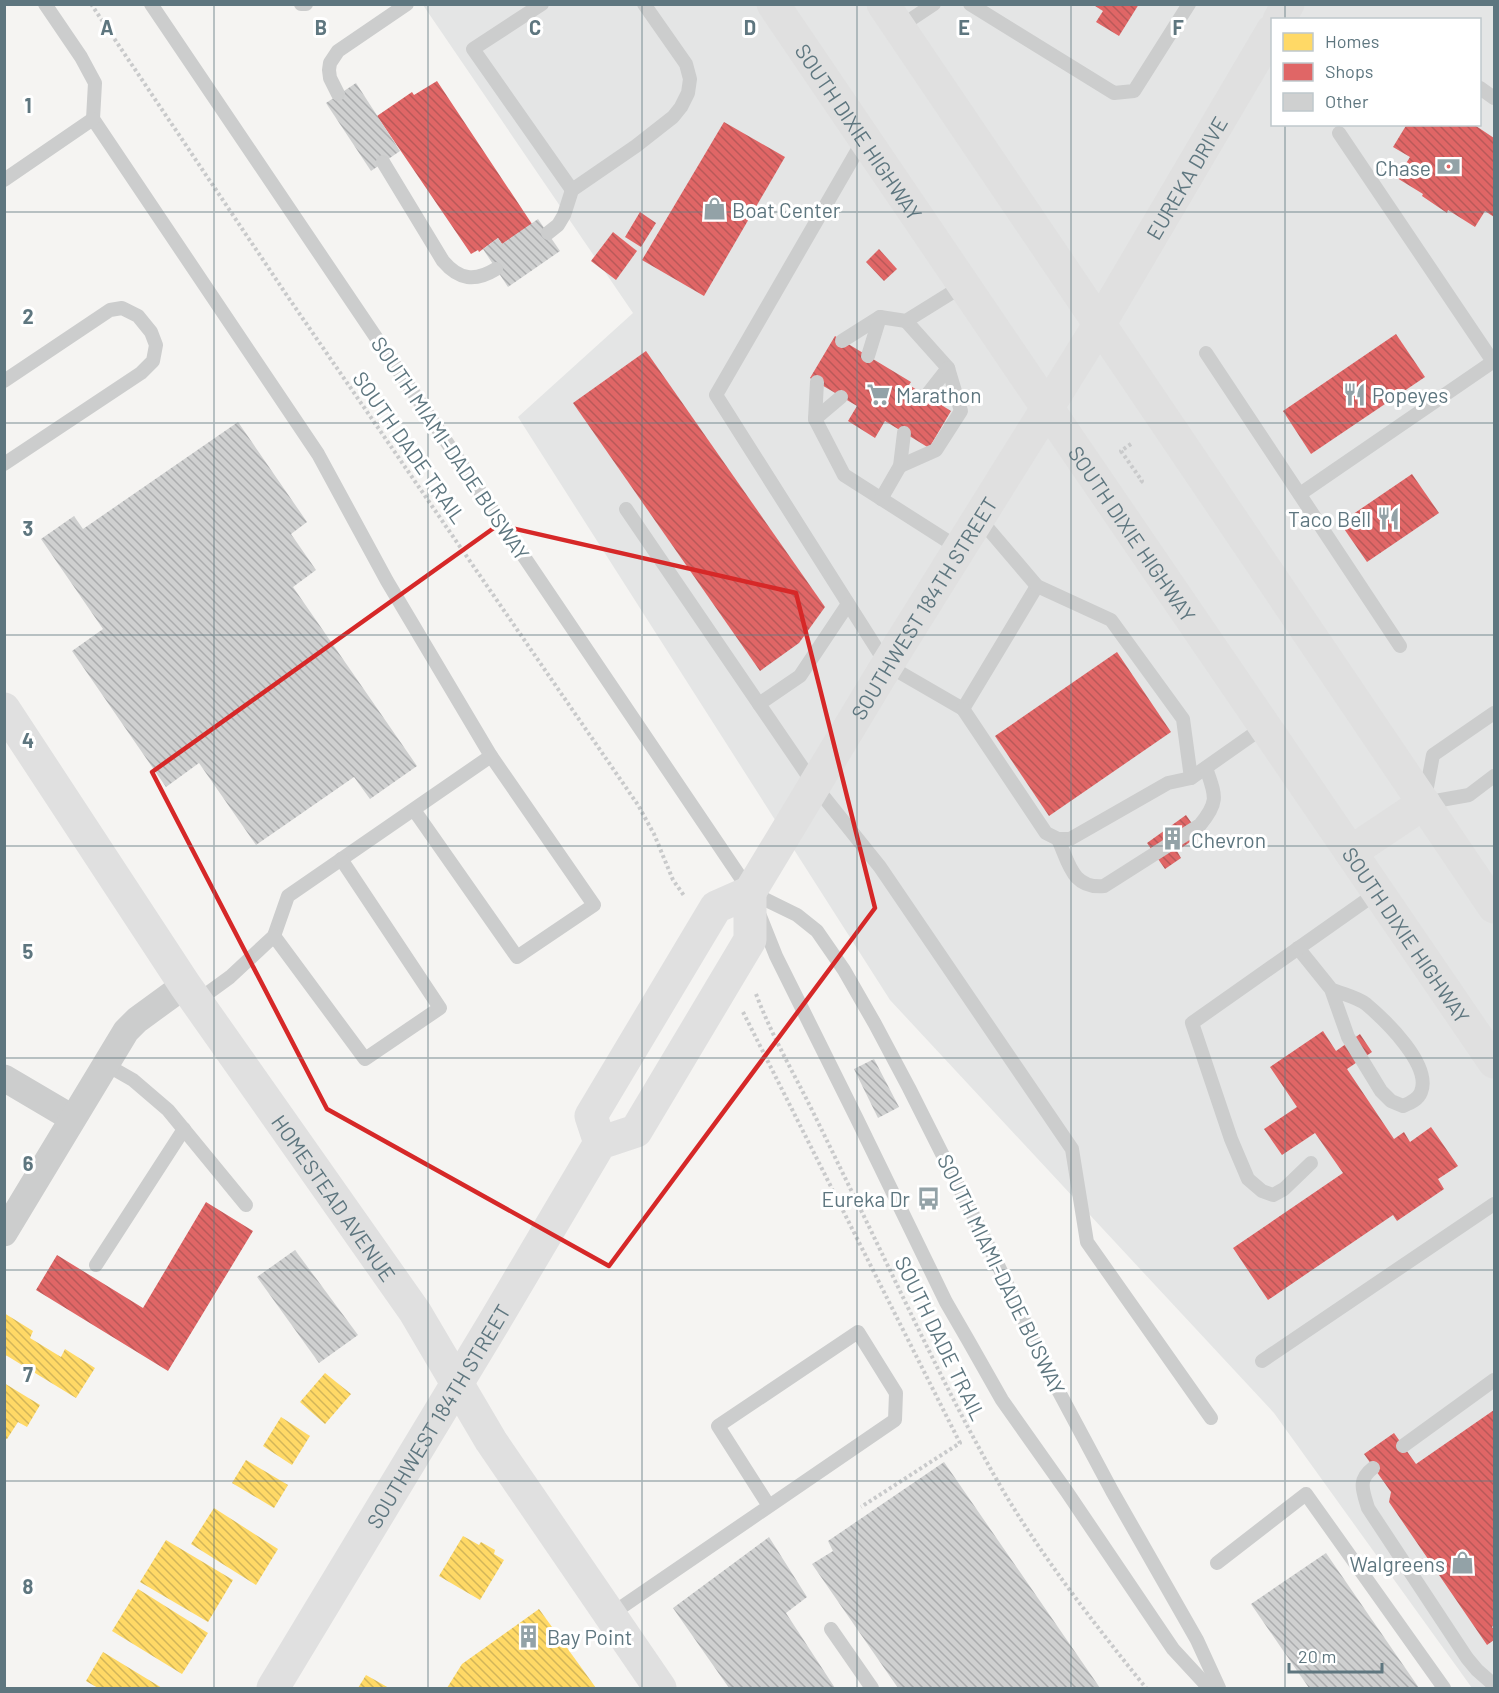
<svg xmlns="http://www.w3.org/2000/svg" width="1499" height="1693" viewBox="0 0 1499 1693" font-family="Barlow,sans-serif">
<style>
.built{fill:#e4e5e5;fill-rule:evenodd}
.homes{fill:url(#homes-back-hatch)}
.shops{fill:url(#shops-back-hatch)}
.building{fill:url(#building-back-hatch)}
.lines{fill:none;stroke-linecap:round;stroke-linejoin:round}
.path{stroke:#c9cacb;stroke-width:4;stroke-dasharray:3 3;stroke-linecap:butt}
.lane{stroke:#cccdcd;stroke-width:14}
.street{stroke:#cccdcd;stroke-width:27}
.secondary{stroke:#e0e0e0;stroke-width:33}
.highway{stroke:#e0e0e0;stroke-width:33}
.marked{fill:none;stroke:#d62828;stroke-width:4.5;stroke-linejoin:round}
.grid{fill:none;stroke:#5e767f;stroke-width:1.5;stroke-opacity:0.55}
.labels{text-anchor:middle;dominant-baseline:central;stroke-width:6;stroke-linejoin:round;paint-order:stroke}
.street-label{font-size:21px;fill:#5e767f;stroke:#fff}
.poi-label{font-size:21px;fill:#5e767f;stroke:#fff;text-anchor:start}
.grid-label{font-size:20px;text-anchor:middle;font-weight:bold;fill:#5e767f;stroke:#fff;stroke-width:6;stroke-linejoin:round;paint-order:stroke}
</style>
<defs>
<pattern id="homes-back-hatch" width="6" height="6" patternUnits="userSpaceOnUse" patternTransform="scale(1.5)"><rect width="6" height="6" fill="#ffd966"/><path d="M-1 5l2 2M0 0l6 6M5-1l2 2" fill="none" stroke="#d2b559"/></pattern>
<pattern id="shops-back-hatch" width="6" height="6" patternUnits="userSpaceOnUse" patternTransform="scale(1.5)"><rect width="6" height="6" fill="#e06666"/><path d="M-1 5l2 2M0 0l6 6M5-1l2 2" fill="none" stroke="#b95959"/></pattern>
<pattern id="building-back-hatch" width="6" height="6" patternUnits="userSpaceOnUse" patternTransform="scale(1.5)"><rect width="6" height="6" fill="#cfd0d0"/><path d="M-1 5l2 2M0 0l6 6M5-1l2 2" fill="none" stroke="#abadae"/></pattern>
</defs>
<rect width="100%" height="100%" fill="#f5f4f2"/>
<!-- built -->
<path class="built" d="M423 5H1494V1688H1472L1274 1413 890 1000 518 417 633 313ZM1272 20H1480V124H1272Z"/>
<!-- homes -->
<g class="homes">
<path d="M4 1313 33 1331 30 1338 61 1357 65 1349 95 1368 76 1398 4 1354Z"/>
<path d="M325 1373 351 1394 325 1424 300 1402Z"/>
<path d="M4 1383 40 1405 27 1427 18 1422 7 1439 4 1438Z"/>
<path d="M281 1417 310 1436 292 1465 263 1446Z"/>
<path d="M246 1460 288 1485 274 1508 232 1483Z"/>
<path d="M214 1508 278 1549 256 1585 191 1544Z"/>
<path d="M463 1536 479 1545 481 1542 495 1550 494 1554 504 1560 480 1600 439 1576Z"/>
<path d="M166 1540 233 1580 208 1622 140 1582Z"/>
<path d="M138 1589 208 1633 182 1674 112 1631Z"/>
<path d="M539 1609 596 1688H447L462 1664Z"/>
<path d="M103 1652 162 1688H98L86 1681Z"/>
<path d="M366 1675 389 1688H358Z"/>
</g>
<!-- shops -->
<g class="shops">
<path d="M1092 4H1139L1119 36 1096 22 1103 11Z"/>
<path d="M437 81 532 224 502 244 498 238 479 252 478 250 471 254 377 116 412 92 414 95Z"/>
<path d="M724 122 785 157 704 296 642 260Z"/>
<path d="M1407 124H1473L1494 138V217L1485 211 1475 227 1448 210 1447 213 1422 196 1423 194 1397 178 1410 157 1393 147Z"/>
<path d="M640 212 656 223 641 247 625 237Z"/>
<path d="M613 232 637 251 616 280 591 261Z"/>
<path d="M879 249 897 269 884 281 866 262Z"/>
<path d="M1396 334 1425 377 1311 454 1283 411Z"/>
<path d="M835 336 911 382 909 385 951 411 929 448 885 421 875 438 848 421 857 406 810 378Z"/>
<path d="M646 351 825 607 799 643 760 671 573 403Z"/>
<path d="M1412 474 1439 513 1367 562 1340 523Z"/>
<path d="M1117 652 1171 732 1049 816 995 736Z"/>
<path d="M1186 815 1200 835 1177 851 1181 858 1165 869 1147 843Z"/>
<path d="M1323 1031 1336 1051 1360 1034 1372 1052 1347 1069 1394 1139 1404 1132 1410 1142 1431 1127 1458 1166 1438 1179 1444 1189 1397 1221 1393 1215 1268 1300 1233 1248 1343 1173 1315 1133 1282 1155 1264 1129 1297 1107 1270 1067Z"/>
<path d="M206 1202 253 1231 168 1371 36 1290 57 1255 143 1308Z"/>
<path d="M1494 1410V1625L1492 1627 1494 1630V1640L1487 1645 1389 1502 1391 1492 1364 1454 1394 1433 1416 1464Z"/>
</g>
<!-- building -->
<g class="building">
<path d="M356 83 400 151 371 171 326 103Z"/>
<path d="M538 219 560 251 508 287 483 249 498 238 502 244Z"/>
<path d="M238 422 307 522 291 534 316 570 293 587 417 766 370 799 354 777 256 845 199 763 166 787 72 651 103 629 41 539 74 516 83 529Z"/>
<path d="M874 1059 899 1107 878 1118 854 1069Z"/>
<path d="M295 1250 358 1335 319 1363 257 1277Z"/>
<path d="M944 1462 1100 1688H898L812 1564 833 1551 828 1541Z"/>
<path d="M769 1537 807 1597 786 1613 835 1688H729L673 1608Z"/>
<path d="M1326 1553 1419 1688H1309L1251 1604Z"/>
</g>
<g class="lines">
<!-- path -->
<g class="path">
<path d="M91 4 290 300 638 805 654 834 673 880 685 897"/>
<path d="M1131 444 1121 451 1142 481 1139 484"/>
<path d="M756 994C770 1031 789 1065 807 1100 824 1134 840 1168 857 1202 905 1300 950 1400 1005 1494 1046 1562 1096 1626 1146 1688"/>
<path d="M743 1012 960 1443 861 1507"/>
</g>
<!-- lane -->
<g class="lane">
<path d="M45 4 81 57 95 83 93 119 318 454 387 581 491 756 288 896 274 936 230 977 197 1001"/>
<path d="M151 4 749 890"/>
<path d="M301 4H306"/>
<path d="M542 4 473 49 572 190"/>
<path d="M970 4 1114 93 1134 91 1189 4"/>
<path d="M898 28 934 4"/>
<path d="M1480 88 1494 98"/>
<path d="M338 94 330 78 329 70 330 63 338 51 407 4"/>
<path d="M1339 133 1494 363"/>
<path d="M864 139 716 395 887 665 963 709 1037 586"/>
<path d="M383 162 443 261C459 280 475 282 496 269"/>
<path d="M4 180 93 119"/>
<path d="M548 233 558 225 564 215 572 190 636 146 673 117 681 107 688 93 690 79 686 64 644 4"/>
<path d="M906 321 948 368 926 396"/>
<path d="M842 341 880 317 906 321 964 285"/>
<path d="M1206 353 1400 646"/>
<path d="M868 356 880 317"/>
<path d="M4 381 110 310 122 308 138 316 151 332 156 345 153 361 141 373 4 464"/>
<path d="M817 382 815 419 844 475 960 549"/>
<path d="M815 419 841 397"/>
<path d="M900 466 936 450 961 411 948 368"/>
<path d="M1300 494 1494 361"/>
<path d="M881 499 900 466 904 433"/>
<path d="M626 509 759 704"/>
<path d="M979 518 1037 586 1111 620 1183 719 1191 778"/>
<path d="M848 604 800 676 759 704 815 786 880 867 1072 1149 1087 1242 1211 1418"/>
<path d="M963 709 1046 833 1058 839H1070L1168 783 1191 778 1265 726"/>
<path d="M1494 713 1433 755 1424 803 1469 795 1494 776"/>
<path d="M414 810 517 957 594 905 491 756"/>
<path d="M1058 839C1069 863 1072 889 1104 886L1200 825C1220 801 1215 795 1206 768"/>
<path d="M752 893 797 915 817 931 844 970 875 1024 909 1088 996 1261 1050 1375 1112 1491 1197 1640 1219 1688"/>
<path d="M760 916 776 956 857 1119 946 1302 968 1340 1002 1400 1067 1492 1173 1649 1209 1688"/>
<path d="M274 936 365 1059 440 1008 341 859"/>
<path d="M1298 948 1331 989 1348 1037 1381 1091 1391 1101 1403 1106C1410 1103 1418 1100 1421 1092 1432 1065 1385 1020 1366 1004 1357 997 1342 994 1331 989"/>
<path d="M105 1064 133 1080 168 1110 246 1205"/>
<path d="M1311 1163 1284 1189 1273 1195 1262 1191 1248 1179 1231 1139 1192 1023 1378 892"/>
<path d="M96 1265 184 1129"/>
<path d="M1262 1361 1494 1204"/>
<path d="M1403 1446 1494 1380"/>
<path d="M1373 1468C1357 1480 1363 1491 1368 1508L1467 1658 1477 1670 1494 1685"/>
<path d="M1217 1563 1306 1494 1444 1688"/>
<path d="M610 1615 895 1420 896 1393 858 1332 718 1426 769 1506"/>
<path d="M831 1629 872 1688"/>
</g>
<!-- street -->
<g class="street">
<path d="M4 1078 72 1118"/>
<path d="M4 1233 126 1031 137 1020 185 985"/>
</g>
<!-- secondary -->
<g class="secondary">
<path d="M1279 20 1288 4"/>
<path id="s1" d="M4 709 185 985 415 1312 491 1441 660 1688"/>
<path id="s2" d="M750 892 887 665 1099 325 1272 31"/>
<path id="s3" d="M273 1688 493 1324 600 1143 636 1131 750 940V892L716 907 704 927 591 1116 600 1143"/>
</g>
<!-- highway -->
<g class="highway">
<path id="s4" d="M773 4 1048 409 1494 1062"/>
<path d="M883 4 1494 907"/>
<path d="M1351 852 1424 803"/>
</g>
</g>
<!-- marked area -->
<path class="marked" d="M498 525 796 593 875 908 609 1266 327 1109 152 772Z"/>
<!-- grid -->
<path class="grid" d="M214 4V1688M428 4V1688M642 4V1688M857 4V1688M1071 4V1688M1285 4V20M1285 124V1688M4 212H1494M4 423H1494M4 635H1494M4 846H1494M4 1058H1494M4 1270H1494M4 1481H1494"/>
<!-- icons -->
<defs>
<symbol id="bank-bare" viewBox="-9 -9 18 18"><path d="M-6-4H6V4H-6ZM0-2.3a2.3 2.3 0 1 0 0 4.6a2.3 2.3 0 1 0 0-4.6Z" fill="#93a2a7" stroke="#fff" stroke-width="2.5" paint-order="stroke"/></symbol>
<symbol id="shop-bare" viewBox="-9 -9 18 18"><path d="M-5-2.5h2.3a2.7 3.5 0 0 1 5.4 0H5L5.5 6h-11ZM-1.5-2.5h3a1.5 2.3 0 0 0-3 0Z" fill="#93a2a7" stroke="#fff" stroke-width="2.5" paint-order="stroke"/></symbol>
<symbol id="supermarket-bare" viewBox="-9 -9 18 18"><path d="M-6-5.5h2.5l.6 2H6L4.5 2H-2.5L-4.4-4H-6ZM-1.5 3.2a1.3 1.3 0 1 0 .1 0ZM3 3.2a1.3 1.3 0 1 0 .1 0Z" fill="#93a2a7" stroke="#fff" stroke-width="2.5" paint-order="stroke"/></symbol>
<symbol id="restaurant-bare" viewBox="-9 -9 18 18"><path d="M-5-6h1v4h1v-4h1v4h1v-4h1v5L-1.5 .5V6h-2V.5L-5-1ZM5-6V6H3V1.5H1.5Q1.5-4 5-6Z" fill="#93a2a7" stroke="#fff" stroke-width="2.5" paint-order="stroke"/></symbol>
<symbol id="building-bare" viewBox="-9 -9 18 18"><path d="M-4-6H4V6H1V3H-1V6H-4ZM-2.5-4.3h1.7v1.8h-1.7ZM.8-4.3h1.7v1.8H.8ZM-2.5-1h1.7V.8h-1.7ZM.8-1h1.7V.8H.8Z" fill="#93a2a7" stroke="#fff" stroke-width="2.5" paint-order="stroke"/></symbol>
<symbol id="bus-bare" viewBox="-9 -9 18 18"><path d="M-5-6H5V4H4V6H2V4H-2V6H-4V4H-5ZM-3.5-4V0h7V-4ZM-3.5 1.2v1.5H-2V1.2ZM2 1.2v1.5H3.5V1.2Z" fill="#93a2a7" stroke="#fff" stroke-width="2.5" paint-order="stroke"/></symbol>
</defs>
<g fill-rule="evenodd">
<use href="#bank-bare" x="1432" y="150" width="33" height="33"/>
<use href="#shop-bare" x="698" y="192" width="33" height="33"/>
<use href="#supermarket-bare" x="862" y="378" width="33" height="33"/>
<use href="#restaurant-bare" x="1338" y="378" width="33" height="33"/>
<use href="#restaurant-bare" x="1372" y="502" width="33" height="33"/>
<use href="#building-bare" x="1156" y="822" width="33" height="33"/>
<use href="#bus-bare" x="912" y="1182" width="33" height="33"/>
<use href="#shop-bare" x="1446" y="1546" width="33" height="33"/>
<use href="#building-bare" x="512" y="1620" width="33" height="33"/>
</g>
<g class="labels">
<!-- street labels -->
<g class="street-label">
<text stroke="none"><textPath href="#s4" startOffset="154">SOUTH DIXIE HIGHWAY</textPath></text>
<text stroke="none"><textPath href="#s2" startOffset="837">EUREKA DRIVE</textPath></text>
<text transform="translate(410 447) rotate(55)">SOUTH DADE TRAIL</text>
<text transform="translate(451 448) rotate(56)">SOUTH MIAMI-DADE BUSWAY</text>
<text stroke="none"><textPath href="#s4" startOffset="640">SOUTH DIXIE HIGHWAY</textPath></text>
<text stroke="none"><textPath href="#s2" startOffset="333">SOUTHWEST 184TH STREET</textPath></text>
<text stroke="none"><textPath href="#s4" startOffset="1126">SOUTH DIXIE HIGHWAY</textPath></text>
<text stroke="none"><textPath href="#s1" startOffset="590">HOMESTEAD AVENUE</textPath></text>
<text transform="translate(1002 1274) rotate(64)">SOUTH MIAMI-DADE BUSWAY</text>
<text transform="translate(941 1338) rotate(64)">SOUTH DADE TRAIL</text>
<text stroke="none"><textPath href="#s3" startOffset="318">SOUTHWEST 184TH STREET</textPath></text>
</g>
<!-- poi labels -->
<g class="poi-label">
<text x="1431" y="167" text-anchor="end">Chase</text>
<text x="732" y="209">Boat Center</text>
<text x="896" y="394">Marathon</text>
<text x="1372" y="394">Popeyes</text>
<text x="1371" y="518" text-anchor="end">Taco Bell</text>
<text x="1191" y="839">Chevron</text>
<text x="910" y="1198" text-anchor="end">Eureka Dr</text>
<text x="1445" y="1563" text-anchor="end">Walgreens</text>
<text x="547" y="1636">Bay Point</text>
</g>
</g>
<g class="grid-label">
<text x="107" y="35">A</text>
<text x="321" y="35">B</text>
<text x="535" y="35">C</text>
<text x="750" y="35">D</text>
<text x="964" y="35">E</text>
<text x="1178" y="35">F</text>
<text x="28" y="113">1</text>
<text x="28" y="324">2</text>
<text x="28" y="536">3</text>
<text x="28" y="748">4</text>
<text x="28" y="959">5</text>
<text x="28" y="1171">6</text>
<text x="28" y="1382">7</text>
<text x="28" y="1594">8</text>
</g>
<!-- border -->
<rect width="1499" height="1693" fill="none" stroke="#5e767f" stroke-width="12"/>
<!-- legend -->
<rect x="1271" y="18" width="210" height="108" fill="#ffffff" stroke="#bfc8cc" stroke-width="1.5"/>
<rect x="1283" y="33" width="30" height="18" fill="#ffd966" stroke="#bfc8cc" stroke-width="1.5"/>
<text x="1325" y="48" font-size="18" fill="#5e767f">Homes</text>
<rect x="1283" y="63" width="30" height="18" fill="#e06666" stroke="#bfc8cc" stroke-width="1.5"/>
<text x="1325" y="78" font-size="18" fill="#5e767f">Shops</text>
<rect x="1283" y="93" width="30" height="18" fill="#cfd0d0" stroke="#bfc8cc" stroke-width="1.5"/>
<text x="1325" y="108" font-size="18" fill="#5e767f">Other</text>
<!-- scale -->
<path d="M1289 1663v9h93v-9" fill="none" stroke="#5e767f" stroke-width="3"/>
<text x="1298" y="1663" font-size="18" fill="#5e767f" stroke="#ffffff" stroke-width="4.5" paint-order="stroke">20 m</text>
</svg>
